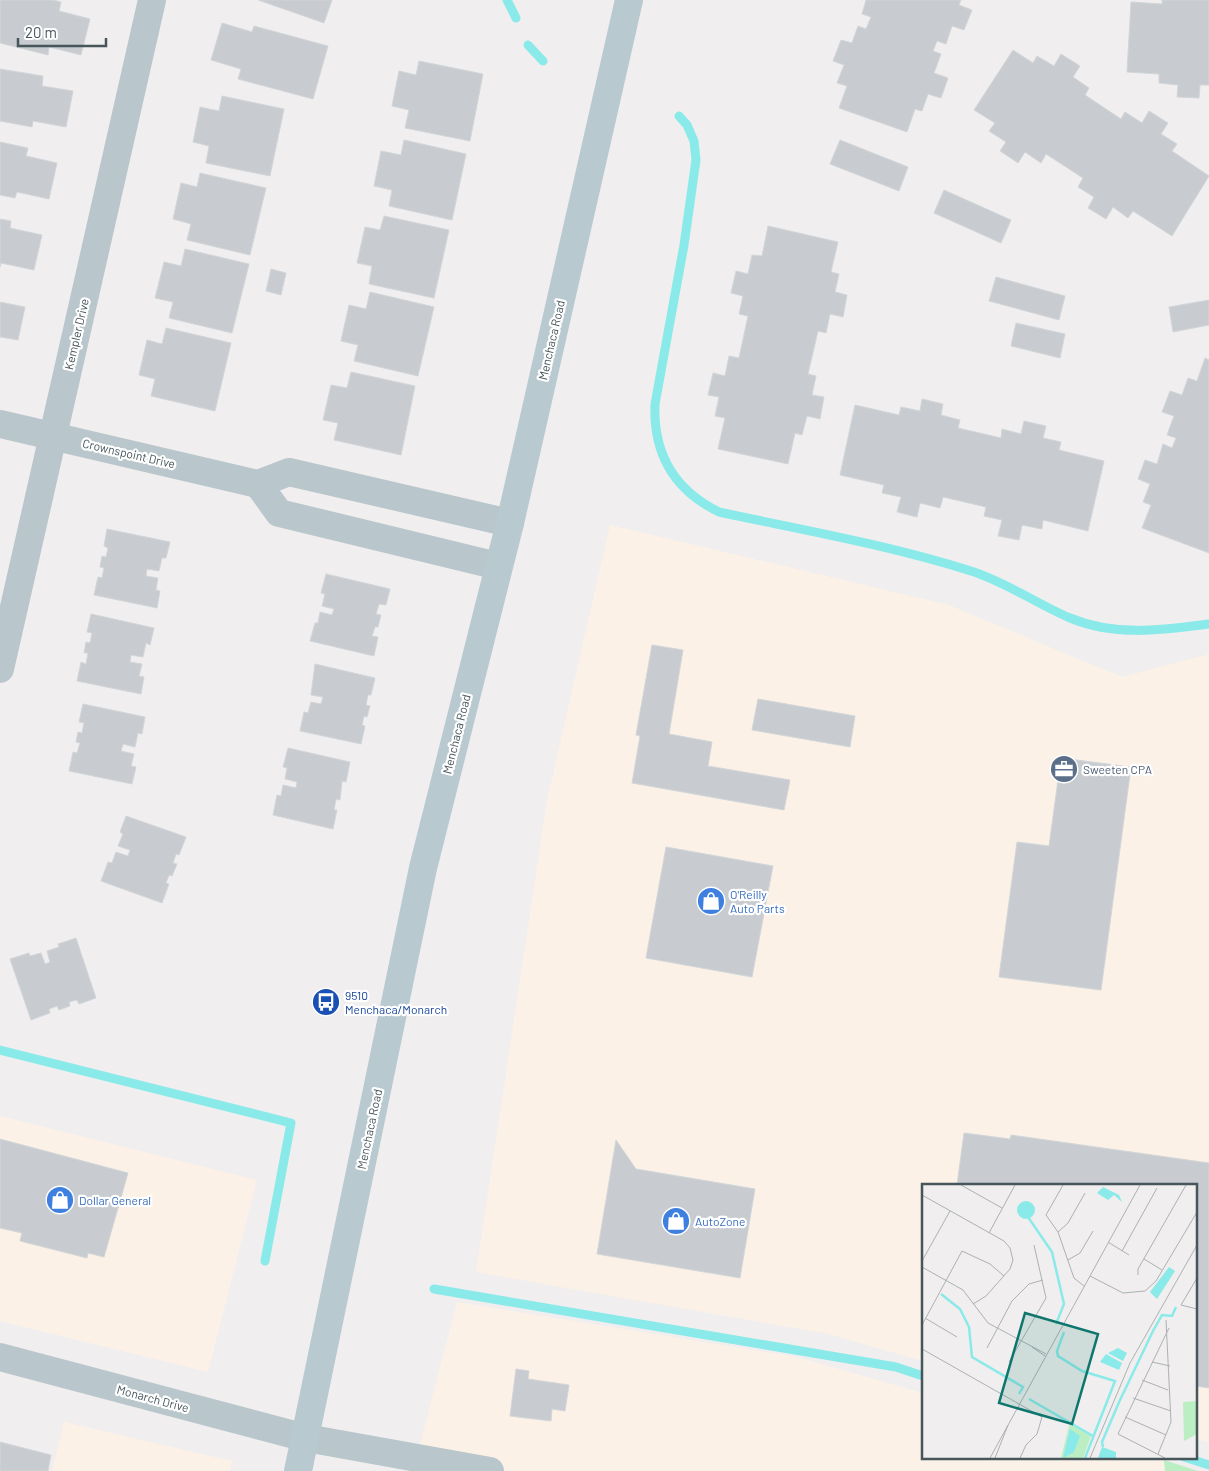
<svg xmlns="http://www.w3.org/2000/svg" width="1209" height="1471" viewBox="0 0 1209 1471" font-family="Barlow,sans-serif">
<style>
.commercial{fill:#fbf1e7}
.green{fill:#bceec4}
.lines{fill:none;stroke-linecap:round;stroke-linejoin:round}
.stream{stroke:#8aeae9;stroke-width:9}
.building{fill:#c8ccd0;stroke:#d2d6d9}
.minor{stroke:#b9c6cb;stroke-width:28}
.tertiary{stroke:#b9c6cb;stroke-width:28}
.secondary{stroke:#b9c9d0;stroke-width:28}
.labels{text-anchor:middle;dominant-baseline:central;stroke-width:4.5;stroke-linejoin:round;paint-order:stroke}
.street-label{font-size:12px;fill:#46565b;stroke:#fff}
.service-label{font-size:12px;fill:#4e5e75;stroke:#fff;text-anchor:start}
.shop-label{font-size:12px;fill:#366cbe;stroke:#fff;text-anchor:start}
.transit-label{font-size:12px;fill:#164399;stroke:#fff;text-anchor:start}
.inset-river{fill:none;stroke:#8aeae9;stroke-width:2.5}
.inset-road{fill:none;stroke:#acb1b3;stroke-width:1}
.view{fill:#0f766e;fill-opacity:0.15;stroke:#0f766e;stroke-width:2.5}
.inset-edge{fill:none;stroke:#46565b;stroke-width:2.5}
</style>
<rect width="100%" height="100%" fill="#f0eeee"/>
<!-- commercial -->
<g class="commercial">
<path d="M610 525 949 605 1122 677 1209 654V1442L1195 1439V1185H923V1361L828 1334 476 1272 547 800Z"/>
<path d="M0 1116 257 1180 208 1372 0 1321Z"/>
<path d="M457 1302 797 1357 923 1393V1457H1153L1164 1460 1165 1471H413Z"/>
<path d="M64 1422 232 1461 230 1471H52Z"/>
</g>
<!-- green -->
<path class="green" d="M1164 1460 1198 1471H1165Z"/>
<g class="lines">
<!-- stream -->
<g class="stream">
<path d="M507 0 516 18"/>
<path d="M528 45 543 61"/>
<path d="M679 116 687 125 694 141 696 160 684 245 655 404C653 454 674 490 719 512 803 530 889 545 971 571 1006 582 1037 604 1070 618 1116 637 1162 630 1209 624"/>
<path d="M0 1050 291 1123 265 1261"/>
<path d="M434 1289 896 1367 923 1376"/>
<path d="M1184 1457 1209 1465"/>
</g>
</g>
<!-- building -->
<g class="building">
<path d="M0 0H53L61 2 59 11 90 19 81 55 49 47 48 55 0 43Z"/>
<path d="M258 0H332L324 23Z"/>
<path d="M866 0H961L959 5 972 10 964 30 952 26 946 44 937 41 933 51 941 54 934 73 948 78 941 98 928 94 922 111 915 109 907 132 839 108 847 86 837 83 844 65 833 61 841 40 852 43 858 26 866 29 871 17 862 14Z"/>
<path d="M1162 0H1209V85H1200L1199 98 1177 97 1178 85 1159 83V74L1127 72 1131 2 1162 4Z"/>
<path d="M222 23 252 32 254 26 328 46 313 99 238 79 241 69 211 60Z"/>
<path d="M1013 50 1033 63 1037 56 1054 66 1061 54 1080 66 1073 77 1089 88 1085 95 1121 119 1125 112 1142 123 1149 111 1168 123 1161 134 1177 144 1172 151 1209 176 1172 236 1133 211 1128 218 1113 207 1106 219 1088 208 1094 197 1078 187 1083 178 1046 154 1041 163 1025 152 1018 163 1000 151 1006 142 989 131 995 123 974 110Z"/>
<path d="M419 61 483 74 470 141 405 128 409 110 392 106 399 71 416 75Z"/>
<path d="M0 69 43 76 42 86 73 91 66 127 33 121 32 127 0 121Z"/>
<path d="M222 96 284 109 270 176 206 163 209 146 193 142 200 107 219 111Z"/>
<path d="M404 140 466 154 452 220 389 206 392 190 374 186 381 151 401 155Z"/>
<path d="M840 140 908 167 899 191 830 164Z"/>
<path d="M0 142 28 148 26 156 57 163 49 199 17 192 15 198 0 195Z"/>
<path d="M200 173 266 188 250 255 187 240 191 224 173 219 181 183 197 187Z"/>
<path d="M944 190 1011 220 1001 243 934 213Z"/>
<path d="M384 216 449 230 434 298 369 284 372 266 357 263 365 227 380 230Z"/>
<path d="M0 219 11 221 10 228 42 235 34 270 1 263 0 267Z"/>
<path d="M768 226 838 242 831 272 839 274 835 292 847 295 843 317 830 314 826 333 818 331 808 374 816 376 812 395 824 397 820 419 807 416 802 435 795 433 788 464 718 449 725 418 715 416 719 397 708 395 713 373 725 376 729 356 739 358 748 316 739 314 743 296 731 293 736 271 748 274 752 255 762 256Z"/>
<path d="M185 249 249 264 232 333 169 318 173 302 155 298 164 262 181 266Z"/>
<path d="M271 269 286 273 281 295 266 291Z"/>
<path d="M996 277 1065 296 1059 320 989 301Z"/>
<path d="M370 292 434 307 418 376 354 361 358 345 341 341 349 305 366 309Z"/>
<path d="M1209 300V325L1173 332 1169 307Z"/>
<path d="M0 302 25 307 18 340 0 337Z"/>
<path d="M1016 323 1065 334 1060 358 1011 346Z"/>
<path d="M166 328 231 343 215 411 151 396 155 379 139 375 147 340 162 344Z"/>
<path d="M1205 358 1209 360V553L1142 528 1151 505 1143 502 1150 484 1138 479 1145 460 1157 464 1163 444 1172 448 1176 438 1167 435 1174 416 1162 412 1170 391 1182 395 1188 378 1197 381Z"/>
<path d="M351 372 415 386 401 455 334 440 338 423 323 420 331 385 347 388Z"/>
<path d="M922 399 943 404 941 415 960 420 958 428 1001 438 1002 429 1021 434 1024 421 1046 426 1043 438 1061 442 1059 450 1104 461 1088 531 1043 520 1042 529 1022 525 1019 540 998 536 1002 520 984 516 986 507 943 497 940 508 920 503 917 517 897 512 901 497 882 493 884 485 840 475 855 405 899 415 901 407 920 411Z"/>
<path d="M107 529 170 542 166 558H162L159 571 147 569 146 576 158 578 156 590 160 591 157 608 94 595 98 577 102 578 104 568 100 567 102 556 106 557 108 548 104 546Z"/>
<path d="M326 574 390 589 386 605 379 604 376 614 381 615 378 627H375L372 636 378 637 374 656 310 641 315 623H318L320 612 332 615 334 609 322 606 325 594 321 593Z"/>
<path d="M91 614 154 628 150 645 146 643 143 657 131 655 130 662 142 664 139 676 144 677 141 694 77 681 81 662 86 664 88 653H84L86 642 90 643 92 633 87 632Z"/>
<path d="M652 645 683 650 669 734 712 742 708 766 790 780 784 810 632 783 640 736 636 735Z"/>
<path d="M315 664 375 678 371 695H368L366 705 370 706 367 717 364 716 362 725 365 726 361 744 300 731 304 712 308 713 311 702 321 704 323 697 311 695Z"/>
<path d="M758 699 855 716 850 747 752 730Z"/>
<path d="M83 704 145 717 142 734 138 733 135 747 123 744 121 751 134 754 131 766 136 767 132 784 69 771 73 752 77 753 80 743 76 742 78 732 82 733 84 723 79 722Z"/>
<path d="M288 748 350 762 346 782 342 781 340 800 336 799 334 810H337L333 829 273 815 277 795 281 796 283 785 296 788 297 782 285 779 287 768 283 767Z"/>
<path d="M1061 758 1131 767 1101 990 999 977 1017 842 1049 846Z"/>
<path d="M126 816 186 837 179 855 176 854 173 863 177 864 172 876 169 875 166 883 169 884 162 903 101 881 108 862 112 863 116 852 128 856 130 850 118 846 123 834 120 832Z"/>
<path d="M666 847 773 866 752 977 646 958Z"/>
<path d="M76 938 96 998 79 1004 77 1000 69 1002 70 1006 59 1010 57 1006 49 1009 50 1013 31 1020 10 959 29 953 30 956 41 953 45 964 50 962 47 951 59 947 58 944Z"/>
<path d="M964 1133 1010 1139 1011 1135 1209 1163V1388L1195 1386V1185H957Z"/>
<path d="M0 1139 128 1173 104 1257 88 1253 87 1258 20 1241 22 1233 0 1228Z"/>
<path d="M616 1140 636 1169 755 1189 740 1278 597 1254Z"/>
<path d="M516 1369 529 1371 528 1379 569 1385 565 1411 552 1409 551 1421 510 1416Z"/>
<path d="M0 1442 51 1455 48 1471H0Z"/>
</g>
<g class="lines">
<!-- minor -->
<g class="minor">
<path d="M0 424 258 484 289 472 510 523"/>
<path d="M258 484 279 513 498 566"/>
<path d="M0 669 152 0"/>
<path d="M306 1438 490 1471"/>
</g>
<!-- tertiary -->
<path class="tertiary" d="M0 1357 306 1438"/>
<!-- secondary -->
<path class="secondary" d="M298 1471 423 868 510 523 629 0"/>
</g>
<!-- icons -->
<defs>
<symbol id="office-disc" viewBox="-11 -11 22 22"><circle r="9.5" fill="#5c6f8a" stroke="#fff"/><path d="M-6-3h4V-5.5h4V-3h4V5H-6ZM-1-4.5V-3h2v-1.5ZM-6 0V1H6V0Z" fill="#fff"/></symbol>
<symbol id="shop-disc" viewBox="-11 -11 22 22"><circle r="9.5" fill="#3f7fe0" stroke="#fff"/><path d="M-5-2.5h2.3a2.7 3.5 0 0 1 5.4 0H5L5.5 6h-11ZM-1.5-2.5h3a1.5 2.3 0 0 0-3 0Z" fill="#fff"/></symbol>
<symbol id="bus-disc" viewBox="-11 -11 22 22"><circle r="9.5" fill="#1a4fb4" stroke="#fff"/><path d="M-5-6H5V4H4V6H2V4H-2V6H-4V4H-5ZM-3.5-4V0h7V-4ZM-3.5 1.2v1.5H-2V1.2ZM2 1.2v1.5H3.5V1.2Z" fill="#fff"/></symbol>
</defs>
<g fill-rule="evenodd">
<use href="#office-disc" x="1048" y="753" width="32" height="32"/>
<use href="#shop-disc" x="695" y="885" width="32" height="32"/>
<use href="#bus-disc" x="310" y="986" width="32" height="32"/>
<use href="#shop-disc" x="44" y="1184" width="32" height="32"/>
<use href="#shop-disc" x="660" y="1205" width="32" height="32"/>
</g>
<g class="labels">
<!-- street labels -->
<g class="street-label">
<text transform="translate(76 334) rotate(-77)">Kempler Drive</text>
<text transform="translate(551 340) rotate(-77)">Menchaca Road</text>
<text transform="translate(129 453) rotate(13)">Crownspoint Drive</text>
<text transform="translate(456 734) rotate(-76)">Menchaca Road</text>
<text transform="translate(369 1129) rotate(-78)">Menchaca Road</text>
<text transform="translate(153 1398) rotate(15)">Monarch Drive</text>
</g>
<!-- service labels -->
<g class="service-label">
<text x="1083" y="769">Sweeten CPA</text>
</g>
<!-- shop labels -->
<g class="shop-label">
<text x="730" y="894">O'Reilly<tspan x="730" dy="14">Auto Parts</tspan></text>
<text x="79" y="1200">Dollar General</text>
<text x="695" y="1221">AutoZone</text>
</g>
<!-- transit labels -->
<g class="transit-label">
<text x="345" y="995">9510<tspan x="345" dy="14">Menchaca/Monarch</tspan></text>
</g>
</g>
<!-- overview -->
<g transform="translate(922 1184)">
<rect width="275" height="275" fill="#f0eeee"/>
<path d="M275 217V250L262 257 261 218ZM148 238 169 252 161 274H139Z" fill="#bceec4"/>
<path d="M181 3 197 11 200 18 192 11 186 16 175 9ZM95 26a9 9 0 1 1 18 0a9 9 0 1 1-18 0ZM247 83 253 87 235 115 228 108ZM196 164 205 169 201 177 186 169ZM184 170 200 179 197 186 178 178ZM148 245 158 252 152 268 141 274ZM180 263 194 268V274H176Z" fill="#8aeae9"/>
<path class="inset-river" d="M106 33 130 68 142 120 134 140M19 110 38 125 47 143 50 173 101 203 97 210M142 148 135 167 136 172 160 187 193 197 163 274M107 215 171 252M181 263 180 258 198 216 231 147 240 131 250 132 254 123"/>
<path class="inset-road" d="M39 1 80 24M141 1 124 31 136 48 152 94 162 102M0 11 82 57 88 64 91 76 88 85 64 112 51 120M136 48 146 39 163 9M67 49 93 1M186 58 207 71M200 67 235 4M222 75 240 86M146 76 158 69 171 47M0 77 28 27M0 83 41 106 66 139 124 170M216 91V85L264 1M168 92 201 109 223 107 234 97 275 28M275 94 259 121 275 125M3 134 35 153M0 141 40 67 68 80 82 92M110 163 123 172M65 164 90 117 107 100 121 96M0 165 120 233 115 250 104 261 98 274M87 178 124 114 112 61M230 178 248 182M220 196 246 206M211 214 249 227M203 233 244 251M236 270 249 238 244 136M68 274 218 1M73 274 86 241M168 274 208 179 275 61M243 274 196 250 247 144"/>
<path class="view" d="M103 129 176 150 150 240 77 219Z"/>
<rect width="275" height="275" class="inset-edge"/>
</g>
<!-- scale -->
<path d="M18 38v8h88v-8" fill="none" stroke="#46565b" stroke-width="2.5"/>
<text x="25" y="38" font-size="15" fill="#46565b" stroke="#ffffff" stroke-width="4" paint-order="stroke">20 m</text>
</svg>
